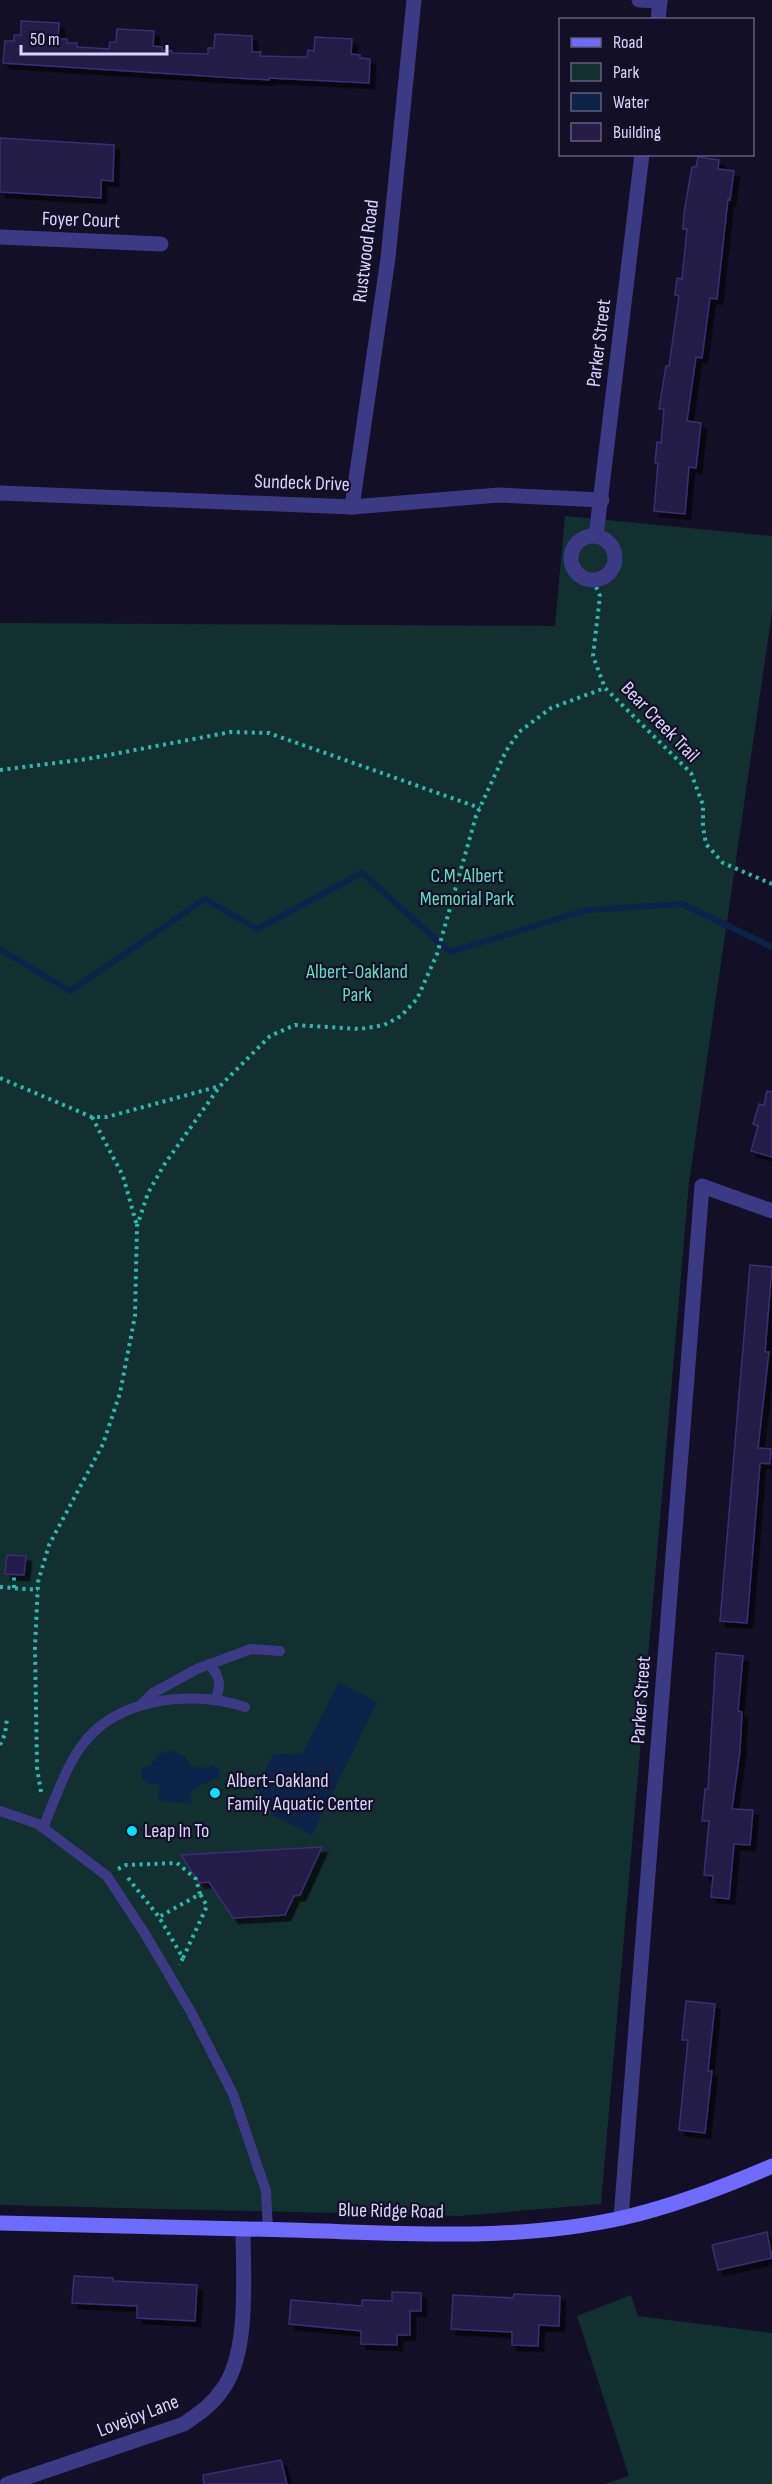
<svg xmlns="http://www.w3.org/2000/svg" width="772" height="2484" viewBox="0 0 772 2484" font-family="'Sofia Sans Condensed',sans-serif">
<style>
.green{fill:#12302f}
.water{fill:#0c2248}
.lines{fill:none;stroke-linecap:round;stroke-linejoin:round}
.stream{stroke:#0c2248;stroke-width:6}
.building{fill:#241b47;stroke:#3b2d73;stroke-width:1.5;filter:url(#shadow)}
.path{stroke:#2fb8b0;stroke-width:4;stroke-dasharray:3 4.5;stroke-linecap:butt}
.lane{stroke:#3d3a85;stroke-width:10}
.street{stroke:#3d3a85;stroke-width:15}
.secondary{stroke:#6f6bff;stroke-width:15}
.poi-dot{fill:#00e5ff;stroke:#130f26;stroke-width:2}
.labels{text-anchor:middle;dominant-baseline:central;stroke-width:4.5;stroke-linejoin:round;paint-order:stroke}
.street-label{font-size:20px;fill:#d9d4ff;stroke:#130f26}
.park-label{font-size:20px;fill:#5fe0c0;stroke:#130f26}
.poi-label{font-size:20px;fill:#d9d4ff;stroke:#130f26;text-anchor:start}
</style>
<defs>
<filter id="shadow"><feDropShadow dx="5.5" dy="5.5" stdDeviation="0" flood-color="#0009"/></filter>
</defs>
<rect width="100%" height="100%" fill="#130f26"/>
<!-- green -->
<g class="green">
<path d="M565 516 772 536V612L689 1183 601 2204 459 2216 0 2205V623L555 626Z"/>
<path d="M631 2295 638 2316 772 2333V2484H604L629 2476 577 2316Z"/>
</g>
<!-- water -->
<g class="water">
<path d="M339 1682 377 1702 312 1835 274 1816 257 1789 273 1755 303 1753Z"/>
<path d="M171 1750 185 1757 191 1766 203 1768 213 1765 220 1771 219 1777C209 1784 196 1783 190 1794L192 1804 157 1800 160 1788 158 1784 147 1783 141 1777 142 1768 151 1765 158 1755Z"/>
</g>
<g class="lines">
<!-- stream -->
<path class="stream" d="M0 949 70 991 205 899 257 929 362 873 450 952 587 910 682 904 772 947"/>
</g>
<!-- building -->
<g class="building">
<path d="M21 21 59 23 58 39H67V43H77V47L109 49 110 42H116L117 29 154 31 153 46 162 47V50L172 51V53L208 54V48H214L215 34 252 36V52H261L260 56 298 57H307L308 50 314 51 315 37 352 39 351 54 360 55V58L370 59 369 83 269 78V80L3 63 5 41H14V35H21Z"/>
<path d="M0 138 114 145 113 181 101 180V198L0 192Z"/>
<path d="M698 157 719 160 718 169 734 171 730 200 728 199 717 299 710 298 702 358 696 357 687 421 701 423 696 468 689 467 685 514 654 511 658 463H655L657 442 661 443 664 409H659L666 366H669L679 296 675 295 677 278 682 279 687 229H683L684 213 692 167H696Z"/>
<path d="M767 1091 772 1092V1157L751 1151 758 1126 753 1124 759 1104 764 1105Z"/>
<path d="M750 1265 772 1267 765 1352H769L758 1448 771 1449 770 1464 760 1463 747 1623 720 1621Z"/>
<path d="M7 1555 26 1556 24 1575 5 1574Z"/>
<path d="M716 1653 743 1656 738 1711 742 1712 740 1751 732 1809 753 1810 750 1845 734 1844 729 1899 711 1897 713 1876 704 1875 709 1821H702L705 1789H708Z"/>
<path d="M322 1847 300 1895 294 1896 285 1915 233 1918 209 1882 199 1883 181 1855Z"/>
<path d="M686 2001 715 2004 708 2071H712L705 2133 679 2130 688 2040H682Z"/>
<path d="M767 2232 772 2258 718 2270 712 2245Z"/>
<path d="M74 2276 113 2278V2281L197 2285 195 2321 137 2318V2306L72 2303Z"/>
<path d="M392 2292 421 2293V2311H410V2335H397V2345L361 2344V2331L289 2324 291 2300 362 2306V2300L392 2301Z"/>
<path d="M514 2294 560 2296 559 2326 539 2325 538 2346 512 2345V2332L451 2329 453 2295 513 2298Z"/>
<path d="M281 2460 287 2484H204L203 2475Z"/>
</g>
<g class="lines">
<!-- path -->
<g class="path">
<path d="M593 580 600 596 593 656 605 688 691 773 703 805V827L706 844 723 863 772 884"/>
<path d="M0 770 87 759 231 732 269 733 480 808"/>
<path d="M0 1078 92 1117H107L220 1086"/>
<path d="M92 1117 123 1176 137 1226"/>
<path d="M0 1587 38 1590"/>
<path d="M14 1588V1574"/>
<path d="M0 1745 5 1734 7 1719"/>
<path d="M41 1792 37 1768 35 1647 38 1582 49 1545 103 1444 120 1393 135 1316 137 1226 148 1193 164 1165 220 1086 270 1036 295 1025 360 1029 384 1025 401 1016 417 999 437 954 476 816 506 751 519 732 551 708 605 688"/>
<path d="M118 1869 126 1865 177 1863 196 1879 200 1894 159 1917"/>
<path d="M128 1878 159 1917 183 1958 179 1965"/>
<path d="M183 1958 207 1906 200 1894"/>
</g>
<!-- lane -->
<g class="lane">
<path d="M209 1664C220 1676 222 1686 215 1700"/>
<path d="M142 1704 153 1693 197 1669 251 1649 280 1651"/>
<path d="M0 1811 38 1824 107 1876 145 1934 191 2012 233 2094 266 2191 268 2230"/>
<path d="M43 1828C54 1802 64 1771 80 1748 114 1698 191 1689 245 1707"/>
</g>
<!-- street -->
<g class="street">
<path d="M639 0 660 1"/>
<path d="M658 20 660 0"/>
<path d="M0 237 161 244"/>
<path d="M0 493 352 507 499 495 602 500"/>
<path d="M352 507 388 258 414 0"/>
<circle cx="593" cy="558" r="22"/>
<path d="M596 536 642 154"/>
<path d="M621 2218 702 1186 772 1211"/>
<path d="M7 2484 184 2424C198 2414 212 2405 222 2390 250 2353 243 2276 243 2230"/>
</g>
<!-- secondary -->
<path class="secondary" d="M0 2223C97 2226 194 2228 291 2230 400 2233 514 2242 622 2218 673 2206 724 2187 772 2166"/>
</g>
<!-- markers -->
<g class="poi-dot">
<circle cx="215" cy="1793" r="6"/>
<circle cx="132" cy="1831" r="6"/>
</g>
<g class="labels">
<!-- street labels -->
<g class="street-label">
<text transform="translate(81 220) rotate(2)">Foyer Court</text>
<text transform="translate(366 251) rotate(-83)">Rustwood Road</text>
<text transform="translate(599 343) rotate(-83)">Parker Street</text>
<text transform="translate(302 483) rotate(2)">Sundeck Drive</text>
<text transform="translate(660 722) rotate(46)">Bear Creek Trail</text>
<text transform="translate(641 1700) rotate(-86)">Parker Street</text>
<text transform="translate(391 2211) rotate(1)">Blue Ridge Road</text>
<text transform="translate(138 2416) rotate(-21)">Lovejoy Lane</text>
</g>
<!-- park labels -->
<g class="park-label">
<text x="467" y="876">C.M. Albert<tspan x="467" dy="23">Memorial Park</tspan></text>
<text x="357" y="972">Albert-Oakland<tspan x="357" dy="23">Park</tspan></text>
</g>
<!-- poi labels -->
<g class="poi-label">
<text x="227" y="1781">Albert-Oakland<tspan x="227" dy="23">Family Aquatic Center</tspan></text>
<text x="144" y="1831">Leap In To</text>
</g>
</g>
<!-- legend -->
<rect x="559" y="18" width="195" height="138" fill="#130f26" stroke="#625e7d" stroke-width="1.5"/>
<rect x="571" y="38" width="30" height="9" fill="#6f6bff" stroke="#625e7d" stroke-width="1.5"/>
<text x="613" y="48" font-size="18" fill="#d9d4ff">Road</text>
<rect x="571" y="63" width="30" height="18" fill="#12302f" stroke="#625e7d" stroke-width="1.5"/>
<text x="613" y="78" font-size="18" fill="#d9d4ff">Park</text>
<rect x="571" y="93" width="30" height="18" fill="#0c2248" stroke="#625e7d" stroke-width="1.5"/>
<text x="613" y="108" font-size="18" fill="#d9d4ff">Water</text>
<rect x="571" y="123" width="30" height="18" fill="#241b47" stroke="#625e7d" stroke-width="1.5"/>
<text x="613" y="138" font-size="18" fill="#d9d4ff">Building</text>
<!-- scale -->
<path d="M21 45v9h146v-9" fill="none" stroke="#d9d4ff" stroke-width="3"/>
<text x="30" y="45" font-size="18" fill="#d9d4ff" stroke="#130f26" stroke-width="4.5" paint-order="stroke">50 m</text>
</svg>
